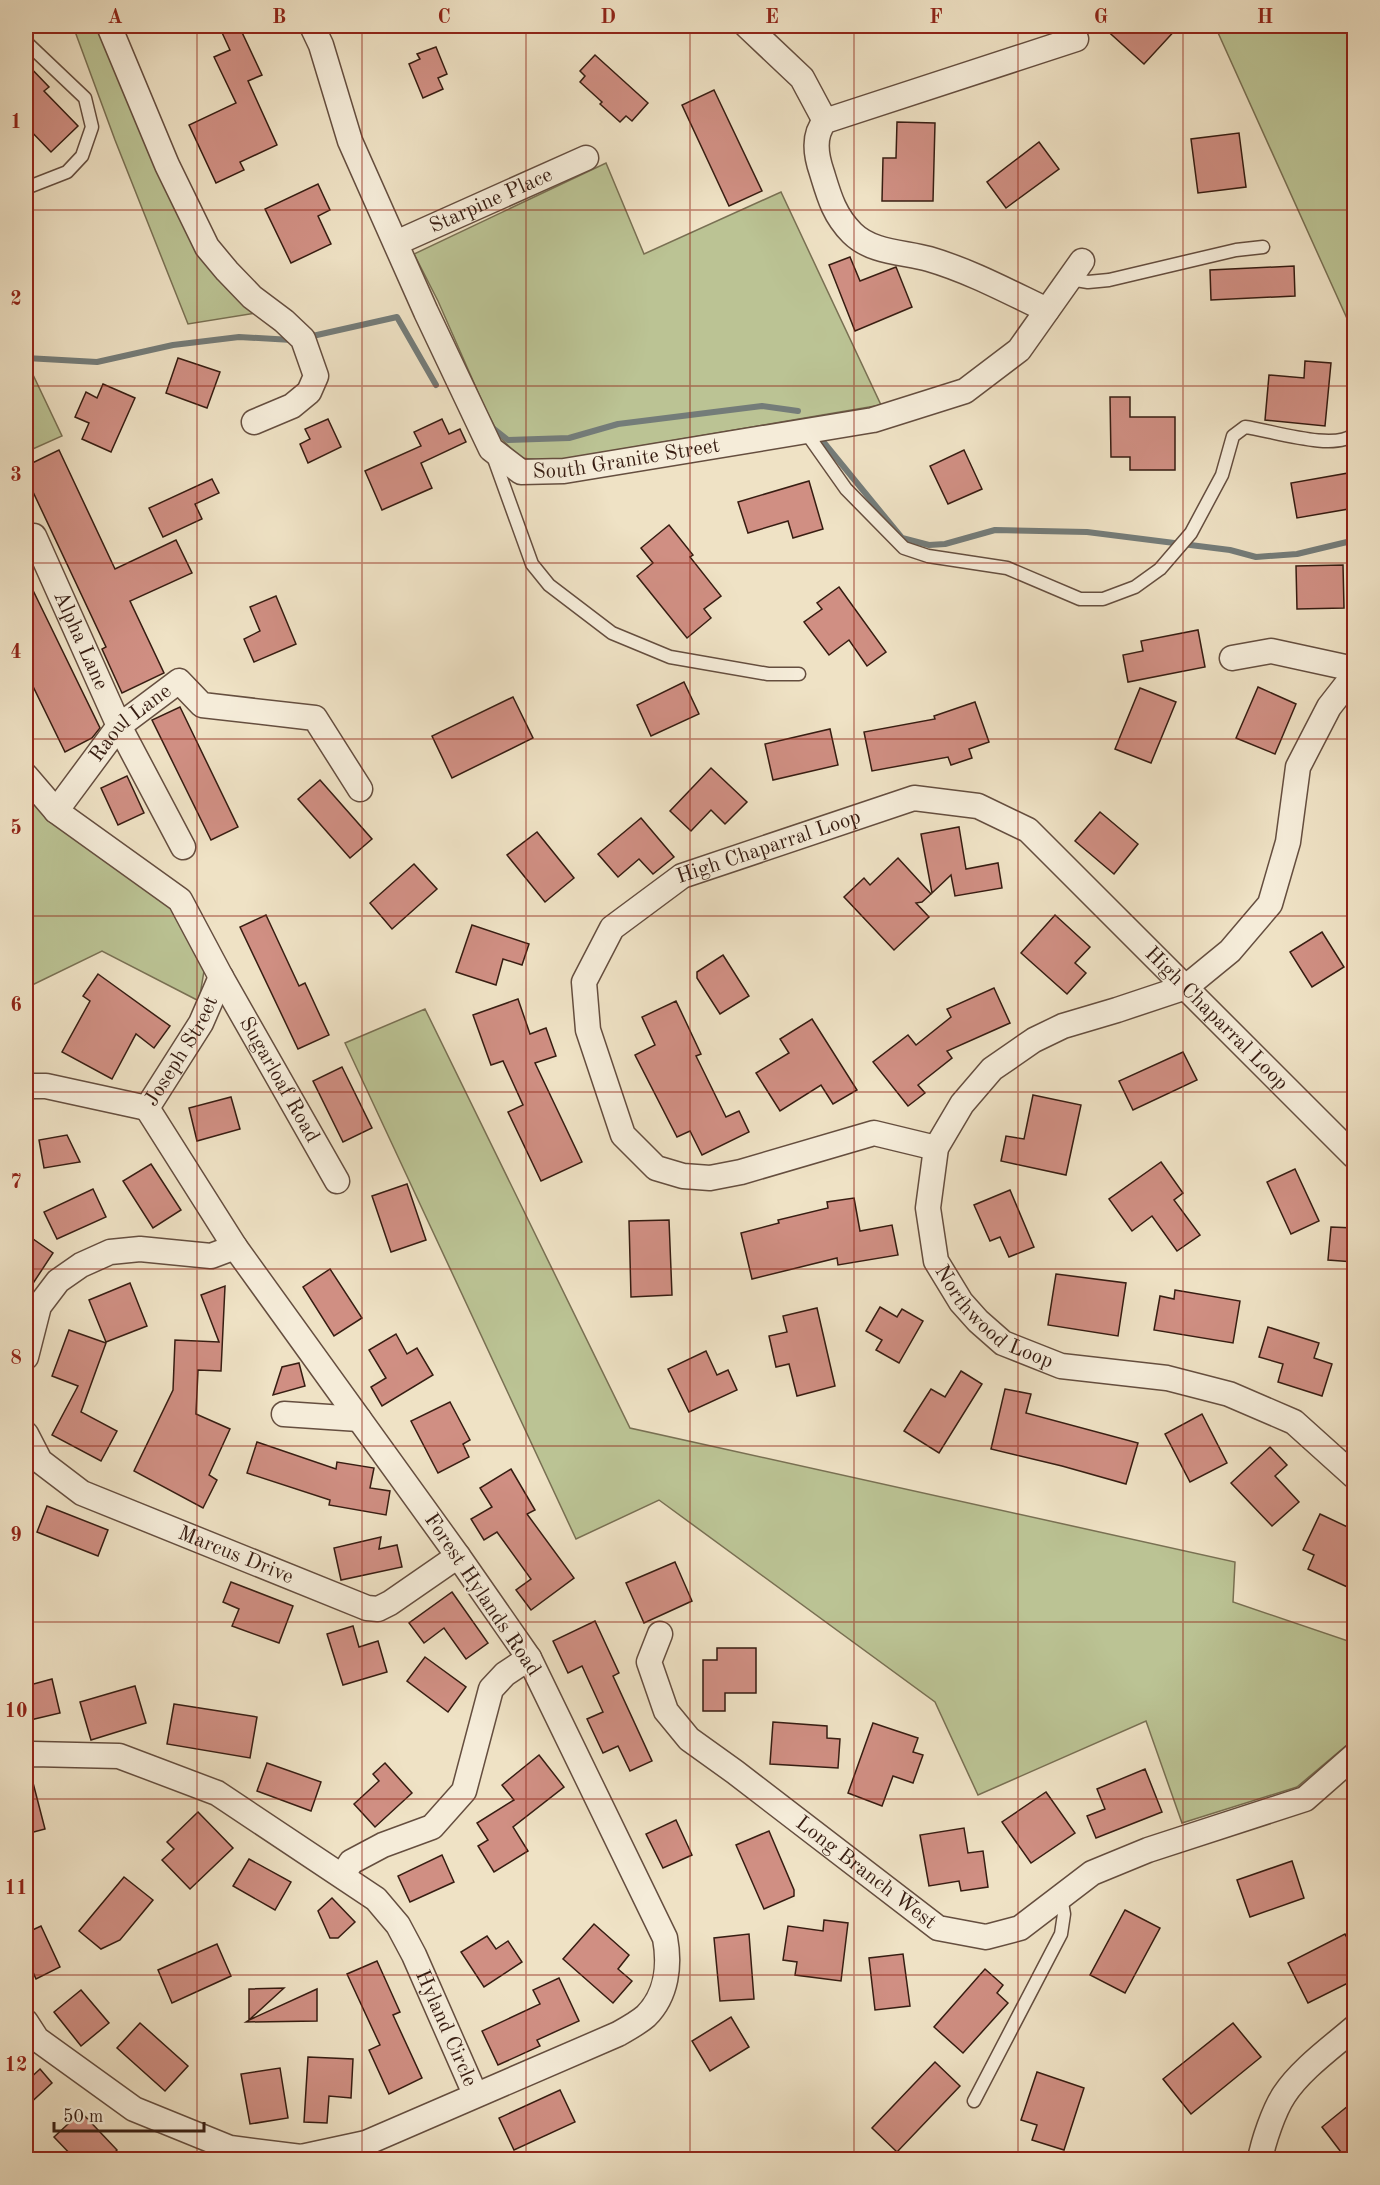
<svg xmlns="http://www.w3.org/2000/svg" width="1380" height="2185" viewBox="0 0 1380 2185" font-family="'Old Standard TT',serif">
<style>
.green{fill:#bbc394;stroke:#797053;stroke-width:1.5}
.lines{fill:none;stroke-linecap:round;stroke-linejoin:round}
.stream{stroke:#747c79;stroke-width:6}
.building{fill:#d08f83;stroke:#371d12;stroke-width:1.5}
.lane-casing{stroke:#654e3f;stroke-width:15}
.street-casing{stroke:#654e3f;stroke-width:27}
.lane{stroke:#f5ecd9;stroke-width:12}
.street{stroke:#f5ecd9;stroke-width:24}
.grid{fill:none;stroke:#8f2418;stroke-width:1.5;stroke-opacity:0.55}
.labels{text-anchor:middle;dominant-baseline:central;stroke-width:4.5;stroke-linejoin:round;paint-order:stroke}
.street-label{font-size:21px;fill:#371d12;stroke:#f5ecd9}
.neatline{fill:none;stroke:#8f2418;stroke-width:2}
.grid-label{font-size:20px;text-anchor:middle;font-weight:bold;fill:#8f2418}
</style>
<rect width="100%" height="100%" fill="#efe2c5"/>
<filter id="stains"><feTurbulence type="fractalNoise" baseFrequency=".00333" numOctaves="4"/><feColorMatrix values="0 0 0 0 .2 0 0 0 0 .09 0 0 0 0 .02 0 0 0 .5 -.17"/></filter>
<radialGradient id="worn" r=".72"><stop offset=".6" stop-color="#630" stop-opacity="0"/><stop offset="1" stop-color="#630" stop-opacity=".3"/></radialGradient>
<!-- green -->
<g class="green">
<path d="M73 26H103L173 192 268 311 188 324 115 140Z"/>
<path d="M1215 26H1354V334Z"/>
<path d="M606 163 644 254 781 192 881 405 552 461 520 458 500 437 485 408 438 301 414 254Z"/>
<path d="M26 360 62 436 26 452Z"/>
<path d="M26 789 53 824 173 907 194 940 204 971 199 1001 102 951 26 988Z"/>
<path d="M425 1009 630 1428 1235 1562 1233 1602 1354 1643V1739L1297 1787 1182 1823 1146 1721 978 1795 935 1702 659 1500 576 1539 345 1043Z"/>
</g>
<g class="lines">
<!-- stream -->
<g class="stream">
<path d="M308 337 397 317 436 385"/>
<path d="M26 358 97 362 173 345 239 337 292 340"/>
<path d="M489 425 508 440 569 438 618 424 762 406 798 411"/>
<path d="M821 439 902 538 929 545 945 544 995 530 1087 532 1230 550 1256 557 1297 554 1347 542 1354 537"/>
</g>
</g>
<!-- building -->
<g class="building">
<path d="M219 26H239L262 75 248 81 277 145 240 162 244 170 216 183 189 125 236 103 214 57 230 50Z"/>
<path d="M1102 26H1179L1144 64Z"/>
<path d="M436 47 447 74 438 78 443 89 423 98 409 64 420 59 417 54Z"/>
<path d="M595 55 648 103 632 121 626 116 620 122 600 104 602 102 580 82 585 76 580 71Z"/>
<path d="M26 63 49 87 44 91 78 126 51 152 26 126Z"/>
<path d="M714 90 762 191 729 206 682 105Z"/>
<path d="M897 122 935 123 933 201H882L883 158H896Z"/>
<path d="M1239 133 1246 187 1198 193 1191 139Z"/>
<path d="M1039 142 1059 169 1006 208 987 182Z"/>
<path d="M318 184 330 210 318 216 331 244 291 263 265 209Z"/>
<path d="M850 257 860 281 896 267 912 307 855 331 829 265Z"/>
<path d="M1294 266 1295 296 1211 300 1210 270Z"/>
<path d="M178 358 220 372 207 408 166 393Z"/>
<path d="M1305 361 1331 363 1325 426 1265 420 1269 375 1304 378Z"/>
<path d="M103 384 135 398 111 452 82 439 89 423 75 417 86 392 97 398Z"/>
<path d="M1110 397H1130V417H1175V470H1130V457H1111Z"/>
<path d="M328 419 341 447 308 463 300 444 310 439 305 429Z"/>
<path d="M442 419 449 434 460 429 466 442 421 463 432 488 382 510 365 471 421 446 414 432Z"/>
<path d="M59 450 115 569 176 540 192 573 130 601 164 673 122 693 102 649 106 647 26 477V466Z"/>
<path d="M964 450 982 489 948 504 930 466Z"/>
<path d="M1354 472V508L1297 518 1291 483Z"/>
<path d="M212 479 219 493 195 504 202 519 163 537 149 508Z"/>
<path d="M809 481 823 529 793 538 788 521 748 533 738 502Z"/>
<path d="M669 525 693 555 690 557 721 596 704 609 711 618 687 638 637 576 653 563 641 548Z"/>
<path d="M1343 565 1344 608 1297 609 1296 566Z"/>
<path d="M26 576 100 728 92 738 65 752 26 672Z"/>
<path d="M839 587 886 652 867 666 849 640 829 655 804 622 822 609 817 603Z"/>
<path d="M276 596 296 644 254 662 244 639 260 631 250 607Z"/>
<path d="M1198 630 1205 667 1128 682 1123 655 1143 651 1141 641Z"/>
<path d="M684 682 699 714 651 736 637 705Z"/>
<path d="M1258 687 1296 704 1275 754 1236 738Z"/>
<path d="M1140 688 1176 702 1151 763 1115 749Z"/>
<path d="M513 697 533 738 452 778 432 736Z"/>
<path d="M975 702 989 742 969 749 972 758 951 765 948 757 872 771 864 732 935 719 934 716Z"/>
<path d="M180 707 238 827 211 840 152 720Z"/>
<path d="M830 729 838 765 773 780 765 744Z"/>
<path d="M711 768 747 802 725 824 711 810 691 831 670 811Z"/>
<path d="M127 776 144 813 118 825 101 788Z"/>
<path d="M320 780 372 839 350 858 298 799Z"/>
<path d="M1100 812 1138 844 1114 874 1075 841Z"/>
<path d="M641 818 674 857 653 874 639 859 618 877 598 854Z"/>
<path d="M959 827 966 869 998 863 1002 888 955 896 951 875 932 893 921 834Z"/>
<path d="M537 832 574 878 545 902 507 855Z"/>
<path d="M898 858 931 894 922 902 916 903 929 917 894 950 844 897 864 878 870 885Z"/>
<path d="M414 864 437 889 392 929 370 903Z"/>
<path d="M266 915 299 986 305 983 329 1035 298 1049 240 927Z"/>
<path d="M1055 915 1090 947 1075 963 1086 973 1067 994 1021 953Z"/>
<path d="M472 925 529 944 522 965 503 959 496 985 456 972Z"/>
<path d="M1322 932 1344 967 1312 987 1290 952Z"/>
<path d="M723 955 749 996 720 1014 697 978V972Z"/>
<path d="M98 974 170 1026 154 1048 136 1034 112 1079 62 1052 90 1001 83 996Z"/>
<path d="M994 988 1010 1023 947 1051 952 1058 918 1085 925 1093 908 1106 873 1062 908 1035 916 1045 951 1017 947 1009Z"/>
<path d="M518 999 530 1034 546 1028 556 1056 535 1063 582 1162 541 1181 508 1112 523 1105 503 1061 491 1065 473 1015Z"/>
<path d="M676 1001 701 1054 696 1056 726 1117 739 1111 749 1132 702 1155 690 1131 677 1137 635 1055 655 1045 642 1017Z"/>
<path d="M812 1019 857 1090 833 1104 821 1085 780 1111 756 1073 789 1053 780 1039Z"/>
<path d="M1183 1052 1197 1080 1133 1110 1119 1081Z"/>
<path d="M342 1067 372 1128 343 1142 313 1081Z"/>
<path d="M1033 1095 1081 1105 1066 1175 1001 1161 1006 1136 1024 1139Z"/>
<path d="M231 1097 240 1129 197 1141 189 1108Z"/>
<path d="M67 1135 80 1162 44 1168 39 1140Z"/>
<path d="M1161 1162 1183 1193 1174 1200 1200 1235 1177 1251 1152 1216 1132 1231 1109 1199Z"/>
<path d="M151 1164 181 1210 153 1228 123 1181Z"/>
<path d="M1295 1169 1319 1221 1291 1234 1267 1182Z"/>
<path d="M407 1184 426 1240 391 1252 372 1196Z"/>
<path d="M93 1189 106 1217 57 1239 44 1212Z"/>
<path d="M1010 1190 1034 1247 1009 1257 1000 1237 990 1241 974 1205Z"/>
<path d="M854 1198 860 1231 892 1225 898 1255 838 1265 837 1258 752 1279 741 1233 779 1223 778 1220 828 1208 827 1202Z"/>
<path d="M669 1220 672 1295 631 1297 629 1221Z"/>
<path d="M1331 1227 1354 1228V1262L1328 1260Z"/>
<path d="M26 1234 53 1253 26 1294Z"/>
<path d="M330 1269 362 1318 334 1336 303 1287Z"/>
<path d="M1056 1274 1126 1283 1118 1336 1048 1325Z"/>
<path d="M130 1283 147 1326 106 1342 89 1300Z"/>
<path d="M225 1286 221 1371 198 1370 196 1414 230 1429 209 1475 217 1480 203 1508 134 1471 173 1390 175 1340 219 1342 201 1295Z"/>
<path d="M1175 1290 1240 1301 1233 1343 1154 1330 1160 1296 1174 1299Z"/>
<path d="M880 1307 897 1317 902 1309 923 1321 899 1363 876 1350 882 1340 866 1331Z"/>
<path d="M817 1308 835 1386 797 1396 789 1364 776 1367 769 1336 787 1332 783 1316Z"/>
<path d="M1268 1327 1319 1343 1314 1358 1332 1364 1322 1396 1278 1382 1283 1364 1259 1357Z"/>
<path d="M69 1330 106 1343 81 1412 117 1431 101 1461 52 1435 78 1386 52 1376Z"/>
<path d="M396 1334 407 1354 417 1348 433 1375 382 1406 371 1387 386 1378 369 1350Z"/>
<path d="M706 1351 717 1375 728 1370 737 1390 689 1412 668 1369Z"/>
<path d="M299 1363 305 1386 273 1395 282 1367Z"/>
<path d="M961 1371 982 1384 939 1453 904 1431 931 1389 945 1397Z"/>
<path d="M1005 1389 1031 1394 1026 1413 1138 1443 1126 1484 1062 1466 991 1449Z"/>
<path d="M450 1402 470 1440 463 1444 469 1457 438 1473 411 1421Z"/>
<path d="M1202 1414 1227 1463 1190 1482 1165 1434Z"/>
<path d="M257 1442 336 1469 337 1462 374 1468 370 1488 390 1491 386 1515 329 1505 330 1500 247 1473Z"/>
<path d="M1270 1447 1287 1465 1275 1476 1299 1502 1272 1526 1231 1483Z"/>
<path d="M511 1469 535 1510 527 1514 574 1578 531 1610 516 1590 531 1579 497 1532 484 1540 471 1519 492 1507 480 1488Z"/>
<path d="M47 1506 108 1530 98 1556 37 1532Z"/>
<path d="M1320 1514 1354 1530V1590L1308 1569 1314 1555 1303 1550Z"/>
<path d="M381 1537 379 1549 397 1545 402 1567 341 1580 334 1548Z"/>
<path d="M675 1562 692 1601 644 1623 626 1583Z"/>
<path d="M231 1582 293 1606 279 1643 232 1626 239 1609 223 1602Z"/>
<path d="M452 1592 488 1643 466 1659 444 1628 424 1643 409 1623Z"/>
<path d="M595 1621 619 1673 613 1676 652 1761 630 1771 618 1746 603 1753 587 1719 603 1712 582 1666 568 1673 553 1641Z"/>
<path d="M353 1626 359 1647 378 1641 387 1672 343 1685 327 1634Z"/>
<path d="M717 1648H756V1693H725V1711H703V1660H717Z"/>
<path d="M425 1657 466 1687 448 1712 407 1681Z"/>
<path d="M52 1679 60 1713 26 1721V1686Z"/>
<path d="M135 1686 146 1723 91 1740 80 1702Z"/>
<path d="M174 1704 257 1717 250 1758 167 1744Z"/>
<path d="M773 1722 827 1726V1738L840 1739 838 1768 770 1764Z"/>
<path d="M873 1723 918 1738 913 1752 923 1755 913 1783 893 1776 882 1806 848 1793Z"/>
<path d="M539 1755 564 1787 513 1827 528 1851 494 1872 478 1846 488 1840 477 1823 514 1800 502 1785Z"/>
<path d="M267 1763 321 1782 311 1811 257 1791Z"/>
<path d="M385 1763 412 1793 375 1827 354 1804 379 1781 373 1774Z"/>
<path d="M1145 1769 1162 1812 1096 1838 1087 1816 1105 1809 1097 1789Z"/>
<path d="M31 1775 45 1829 26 1834V1776Z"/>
<path d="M1046 1792 1075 1833 1031 1863 1002 1822Z"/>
<path d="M198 1812 233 1848 190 1889 162 1860 174 1849 167 1842Z"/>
<path d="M676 1820 692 1855 663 1868 646 1834Z"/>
<path d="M964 1828 968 1853 983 1851 988 1887 961 1891 959 1881 929 1886 920 1835Z"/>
<path d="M769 1831 794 1890V1896L764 1909 736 1845Z"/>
<path d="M442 1855 454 1882 410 1902 398 1876Z"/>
<path d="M249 1859 291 1882 275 1910 233 1886Z"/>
<path d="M1292 1861 1304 1898 1250 1917 1237 1880Z"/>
<path d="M124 1877 153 1900 120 1940 101 1949 79 1931Z"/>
<path d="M332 1898 355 1922 338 1938H330L318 1911Z"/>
<path d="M1125 1910 1160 1928 1125 1993 1090 1975Z"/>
<path d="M824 1920 848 1923 841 1981 795 1975 797 1962 783 1960 788 1926 823 1931Z"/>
<path d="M594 1924 629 1955 618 1969 632 1981 613 2003 563 1959Z"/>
<path d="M41 1926 60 1967 36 1979 26 1956V1933Z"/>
<path d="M749 1934 754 1999 720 2001 714 1938Z"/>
<path d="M1345 1934 1354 1952V1980L1308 2003 1288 1963Z"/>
<path d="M487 1936 496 1949 508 1941 522 1962 484 1987 461 1952Z"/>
<path d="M217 1944 231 1976 172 2003 158 1970Z"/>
<path d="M903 1954 910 2006 875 2010 869 1958Z"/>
<path d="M377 1961 400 2012 393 2015 422 2078 389 2094 369 2050 380 2045 347 1974Z"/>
<path d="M985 1969 1003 1985 997 1993 1008 2003 963 2053 934 2027Z"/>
<path d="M559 1978 579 2021 537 2040 540 2046 498 2065 482 2031 540 2004 533 1990Z"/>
<path d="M284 1988 249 2020 317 1989V2021L246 2022 249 2020V1989Z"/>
<path d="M81 1990 109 2023 81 2046 54 2012Z"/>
<path d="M731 2017 749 2047 710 2071 692 2041Z"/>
<path d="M140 2023 188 2066 165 2091 117 2048Z"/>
<path d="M1233 2023 1261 2057 1191 2114 1163 2079Z"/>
<path d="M308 2057 353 2059 351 2098 329 2096 327 2123 304 2122Z"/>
<path d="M935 2062 960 2086 897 2152 872 2128Z"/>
<path d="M280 2068 288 2118 250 2124 241 2074Z"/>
<path d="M40 2069 52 2083 26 2107V2082Z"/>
<path d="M1037 2072 1084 2088 1064 2150 1032 2140 1037 2125 1021 2120Z"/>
<path d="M560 2090 575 2122 514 2150 499 2118Z"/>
<path d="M1354 2101V2160H1347L1322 2127Z"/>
<path d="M81 2112 117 2150 108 2160H76L54 2137Z"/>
</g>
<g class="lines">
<defs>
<g id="lane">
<path d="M26 42 85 98 92 127 82 156 67 172 26 188"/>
<path d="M1070 279 1088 282 1109 280 1236 250 1263 247"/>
<path d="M805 431 846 489 904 548 928 556 1007 568 1080 599H1103L1135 587 1160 569 1191 533 1222 475 1233 436 1245 427C1270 430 1335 452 1354 434"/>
<path d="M493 456 532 564 549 585 612 633 670 657 768 674H799"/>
<path d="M1354 545V544"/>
<path d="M974 2101 1061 1934 1064 1914 1061 1897"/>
</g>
<g id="street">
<path d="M109 26 167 165 207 247 227 271 252 297 284 321 303 339 316 376 309 392 292 406 254 422"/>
<path id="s1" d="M312 26 321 45 350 141 426 312 491 449 521 472 564 471 873 420 965 391 1019 350 1082 261"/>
<path d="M747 26 802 78 825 121"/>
<path id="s2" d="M396 243 586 158"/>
<path d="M1047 310C1009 292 970 271 929 259 904 252 872 253 852 233 834 215 829 196 822 173 816 156 813 135 825 121L1076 39"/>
<path id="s3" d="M26 539 34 536 119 726 183 847"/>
<path d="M1232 658 1271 651 1354 669"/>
<path id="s4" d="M1354 675 1329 707 1298 767 1288 842 1270 904 1230 951 1186 987 1117 1010 1063 1026 1034 1040 992 1069 962 1104 936 1148 928 1208 936 1261 961 1302 978 1321 1003 1343 1061 1366 1167 1378 1229 1394 1294 1422 1354 1476"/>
<path id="s5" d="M26 776 56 811 180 900 221 977 337 1181"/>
<path id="s6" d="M56 811 119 726 179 681 202 705 315 718 360 789"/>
<path id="s7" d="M26 1086H46L147 1108 201 1023 221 977"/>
<path id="s8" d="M936 1148 874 1133 741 1172 710 1178 683 1176 656 1168 623 1135 588 1030 584 982 612 928 682 876 914 798 978 806 1028 830 1354 1156"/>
<path d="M26 1357 39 1306 58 1281 81 1265 110 1252 140 1249 211 1256 235 1247"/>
<path d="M284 1414 359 1419"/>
<path id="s9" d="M26 1434 40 1461 82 1493 367 1608 378 1609 390 1603 458 1556"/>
<path id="s10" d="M660 1634 649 1662 666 1711 689 1739 735 1772 938 1928 986 1937 1020 1928 1092 1873 1148 1850 1305 1799 1354 1756"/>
<path id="s11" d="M26 1755 33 1754 119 1756 217 1793 376 1899 398 1925 414 1955 475 2094"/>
<path d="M343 1875 351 1862 383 1845 432 1827 464 1791 491 1689 505 1674 529 1658"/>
<path d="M26 2022 37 2039 134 2109 230 2148 301 2157 366 2143 618 2034C627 2029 638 2023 646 2016 667 1995 670 1965 665 1938L529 1658 458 1556 235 1247 147 1108"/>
<path d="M1260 2160C1263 2142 1274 2110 1284 2095 1300 2070 1332 2047 1354 2028"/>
</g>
</defs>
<!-- lane casing -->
<use href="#lane" class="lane-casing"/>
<!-- street casing -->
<use href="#street" class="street-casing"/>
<!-- lane -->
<use href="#lane" class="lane"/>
<!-- street -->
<use href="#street" class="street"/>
</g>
<!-- grid -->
<path class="grid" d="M197 26V2160M362 26V2160M526 26V2160M690 26V2160M854 26V2160M1018 26V2160M1183 26V2160M26 210H1354M26 386H1354M26 563H1354M26 739H1354M26 916H1354M26 1092H1354M26 1269H1354M26 1446H1354M26 1622H1354M26 1799H1354M26 1975H1354"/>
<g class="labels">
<!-- street labels -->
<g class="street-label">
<text stroke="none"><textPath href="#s2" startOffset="104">Starpine Place</textPath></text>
<text stroke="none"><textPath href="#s1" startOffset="604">South Granite Street</textPath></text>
<text stroke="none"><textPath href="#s3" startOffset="123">Alpha Lane</textPath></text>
<text stroke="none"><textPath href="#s6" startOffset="116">Raoul Lane</textPath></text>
<text stroke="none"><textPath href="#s8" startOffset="734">High Chaparral Loop</textPath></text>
<text stroke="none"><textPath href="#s8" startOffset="1274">High Chaparral Loop</textPath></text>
<text stroke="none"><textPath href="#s7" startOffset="190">Joseph Street</textPath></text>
<text stroke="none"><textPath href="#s5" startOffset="404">Sugarloaf Road</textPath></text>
<text stroke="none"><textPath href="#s4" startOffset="874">Northwood Loop</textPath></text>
<text stroke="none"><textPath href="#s9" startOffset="249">Marcus Drive</textPath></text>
<text transform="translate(482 1595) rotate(56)">Forest Hylands Road</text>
<text stroke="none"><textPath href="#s10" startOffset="340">Long Branch West</textPath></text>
<text stroke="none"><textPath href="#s11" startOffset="537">Hyland Circle</textPath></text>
</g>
</g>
<!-- margin -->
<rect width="1380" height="2185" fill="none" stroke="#efe2c5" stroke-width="66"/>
<!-- scale -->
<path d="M54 2122v9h150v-9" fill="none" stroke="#371d12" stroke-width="3"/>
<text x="63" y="2122" font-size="18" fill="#371d12" stroke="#f5ecd9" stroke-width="4.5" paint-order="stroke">50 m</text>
<rect x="33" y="33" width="1314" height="2119" class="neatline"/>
<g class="grid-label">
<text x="115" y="23">A</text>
<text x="279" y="23">B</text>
<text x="444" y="23">C</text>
<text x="608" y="23">D</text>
<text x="772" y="23">E</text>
<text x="936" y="23">F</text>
<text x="1101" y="23">G</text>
<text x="1265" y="23">H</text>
<text x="16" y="128">1</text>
<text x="16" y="305">2</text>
<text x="16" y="481">3</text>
<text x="16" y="658">4</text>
<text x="16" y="834">5</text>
<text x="16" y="1011">6</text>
<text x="16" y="1188">7</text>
<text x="16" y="1364">8</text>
<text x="16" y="1541">9</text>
<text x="16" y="1717">10</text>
<text x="16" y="1894">11</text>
<text x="16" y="2071">12</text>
</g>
<rect width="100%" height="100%" filter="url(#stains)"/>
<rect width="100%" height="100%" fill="url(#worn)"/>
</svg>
